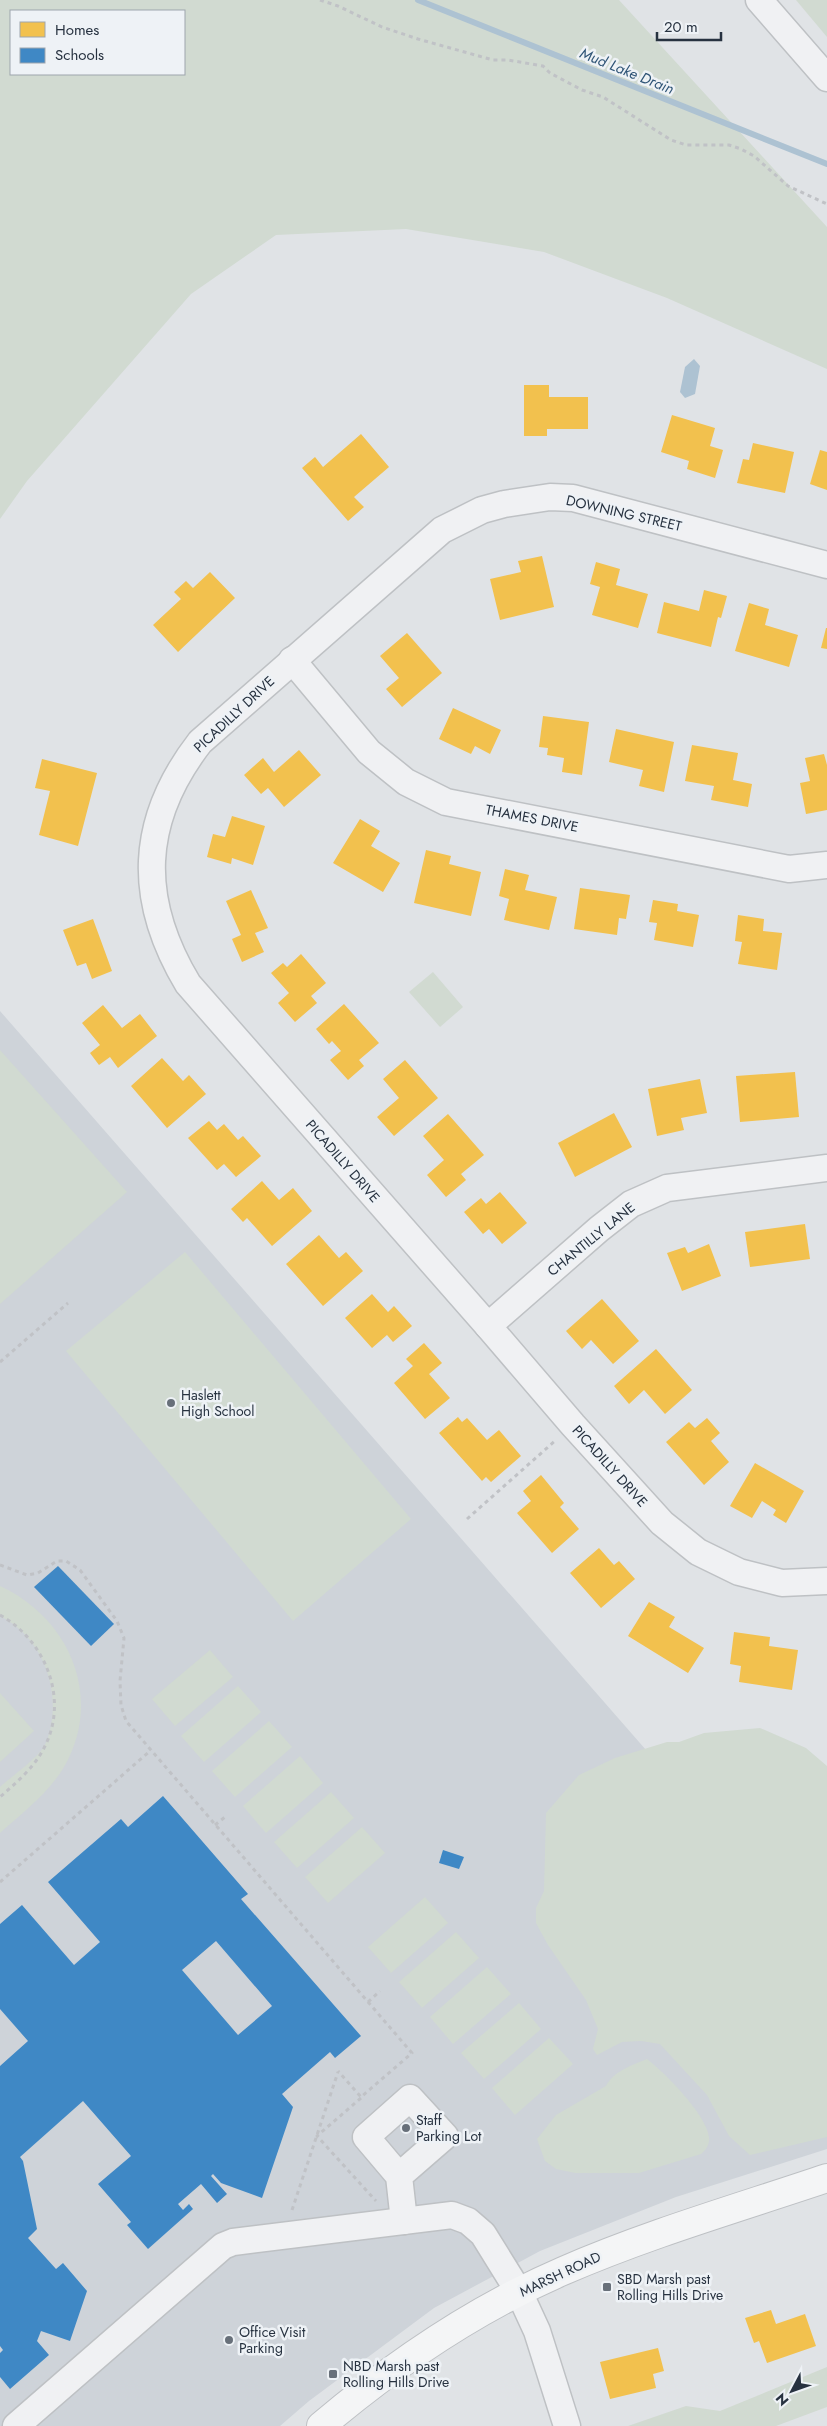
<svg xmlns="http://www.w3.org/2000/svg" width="827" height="2426" viewBox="0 0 827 2426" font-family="Jost,sans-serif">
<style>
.built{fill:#ced3d9}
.green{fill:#d1dad1;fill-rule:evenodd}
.water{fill:#adc2d2}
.homes{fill:#f2c14e}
.schools{fill:#3f88c5;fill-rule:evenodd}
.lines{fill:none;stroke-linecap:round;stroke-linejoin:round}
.stream{stroke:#adc2d2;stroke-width:6}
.minor-casing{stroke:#bec1c4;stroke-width:29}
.major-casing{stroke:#bdc0c4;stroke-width:30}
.path{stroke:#c0c2c6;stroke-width:3;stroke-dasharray:4 4;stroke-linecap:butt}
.minor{stroke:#f0f1f3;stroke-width:26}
.major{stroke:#f4f5f6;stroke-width:28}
.poi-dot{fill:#68707a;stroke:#eef2f6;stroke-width:2}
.labels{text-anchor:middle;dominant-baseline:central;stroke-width:5;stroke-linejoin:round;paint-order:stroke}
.street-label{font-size:14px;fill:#273240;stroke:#eef2f6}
.poi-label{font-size:14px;fill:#273240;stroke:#eef2f6;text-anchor:start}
.water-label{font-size:15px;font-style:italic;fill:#2f5476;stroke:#eef2f6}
</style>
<rect width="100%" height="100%" fill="#e0e3e6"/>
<!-- built -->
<path class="built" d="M0 1011 827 1957V2149L676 2197 540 2251 434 2308 309 2401 280 2426H0Z"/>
<!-- green -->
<g class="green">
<path d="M0 0H619L827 227V369L667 298 544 252 406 229 276 235 191 294 27 481 0 519ZM11 11H184V74H11Z"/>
<path d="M796 0H827V37Z"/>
<path d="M433 972 463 1007 440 1027 409 992Z"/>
<path d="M0 1050 127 1192 0 1304Z"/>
<path d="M185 1252 411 1519 293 1621 66 1351Z"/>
<path d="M0 1586C70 1618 104 1698 64 1767 48 1794 22 1813 0 1833V1787C12 1776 34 1761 43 1748 48 1741 51 1728 52 1719 57 1678 38 1635 0 1616Z"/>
<path d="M210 1650 233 1677 175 1726 152 1699Z"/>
<path d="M238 1686 261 1712 204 1762 181 1736Z"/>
<path d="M0 1693 34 1731 0 1762Z"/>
<path d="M269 1721 292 1747 235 1797 212 1771Z"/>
<path d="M760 1728 806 1748 827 1766V2137L750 2155 729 2136 707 2095 660 2044 641 2041 622 2042 597 2055 593 2049 598 2029 586 2000 548 1945 536 1923V1908L544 1891 546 1813 579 1775 615 1758 667 1742H679L704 1733Z"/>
<path d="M300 1756 323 1783 266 1833 243 1806Z"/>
<path d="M331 1792 354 1818 297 1868 274 1842Z"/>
<path d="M362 1827 385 1853 328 1903 305 1877Z"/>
<path d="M425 1897 448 1923 391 1973 368 1947Z"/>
<path d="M456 1932 479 1958 422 2008 399 1982Z"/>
<path d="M487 1967 511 1994 453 2044 430 2017Z"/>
<path d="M519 2003 541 2029 484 2079 461 2053Z"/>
<path d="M549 2038 573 2064 515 2115 492 2088Z"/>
<path d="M647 2059C665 2073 706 2114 709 2137 710 2144 706 2150 701 2154L639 2173H575L556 2169 545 2161 537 2139 556 2115 606 2086C614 2071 632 2065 647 2059Z"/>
<path d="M827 2367V2407L776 2426H628L686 2406 720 2411Z"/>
</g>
<!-- water -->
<path class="water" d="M694 359 700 366 695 394 685 398 680 392 685 367Z"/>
<!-- homes -->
<g class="homes">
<path d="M524 385H549V397H588V429H547V436H524Z"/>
<path d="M672 415 715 428 710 446 723 450 715 478 687 469 689 461 661 452Z"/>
<path d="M361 434 389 467 354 497 364 507 348 521 302 468 315 457 323 467Z"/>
<path d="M753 443 794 452 785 493 737 483 743 459 749 460Z"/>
<path d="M820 450 827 452V490L810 484Z"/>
<path d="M542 556 554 607 500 620 490 579 521 572 518 561Z"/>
<path d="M596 562 620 569 616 585 648 594 638 628 592 615 600 587 590 584Z"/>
<path d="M210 572 235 598 178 652 153 625 181 599 174 592 186 581 193 588Z"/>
<path d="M704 590 727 596 721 618 718 617 711 647 657 633 664 602 699 611Z"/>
<path d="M749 603 769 609 765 625 798 635 789 667 735 651Z"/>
<path d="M826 628H827V649L821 648Z"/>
<path d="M407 633 442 673 402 707 386 689 399 678 380 656Z"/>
<path d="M453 708 501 730 490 754 475 746 471 754 439 739Z"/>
<path d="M543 716 589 722 582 775 562 772 564 758 547 755 548 748 539 747Z"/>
<path d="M616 729 674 742 664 792 639 786 643 770 609 762Z"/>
<path d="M692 745 738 753 733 780 752 784 748 807 711 800 714 786 685 781Z"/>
<path d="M299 750 321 775 284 807 268 788 261 794 244 775 263 758 274 772Z"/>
<path d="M824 754 827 765V810L806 814 800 783 810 781 805 758Z"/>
<path d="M42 759 97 773 78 846 39 835 50 791 35 788Z"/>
<path d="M232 816 265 826 253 865 232 858 231 864 207 857 213 834 225 837Z"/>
<path d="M360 819 380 831 371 846 400 863 383 892 333 863Z"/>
<path d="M426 850 451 856 449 864 481 872 471 916 414 903Z"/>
<path d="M505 869 529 875 525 890 557 897 549 930 504 920 509 899 499 896Z"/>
<path d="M580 888 630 895 626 919 619 918 617 935 574 929Z"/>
<path d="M251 890 268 928 255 933 264 952 242 962 232 939 241 935 226 901Z"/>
<path d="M653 900 678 904 677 911 699 915 693 947 654 940 657 923 649 922Z"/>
<path d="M738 915 764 919 763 931 782 933 777 970 738 964 742 942 735 941Z"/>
<path d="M93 919 112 971 92 979 86 963 77 966 63 930Z"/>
<path d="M301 954 326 983 311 996 317 1003 295 1022 278 1003 289 993 271 973 283 963 287 967Z"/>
<path d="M344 1004 379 1043 359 1060 364 1066 348 1080 330 1060 341 1051 332 1041 329 1044 316 1029Z"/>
<path d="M103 1005 122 1028 140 1014 157 1036 118 1068 110 1057 99 1065 90 1053 100 1045 82 1023Z"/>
<path d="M162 1058 183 1081 189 1075 206 1094 167 1128 131 1086Z"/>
<path d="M405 1060 438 1098 394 1136 377 1117 399 1098 383 1079Z"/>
<path d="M795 1072 799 1117 740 1122 736 1076Z"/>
<path d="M700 1079 707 1113 681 1118 684 1130 657 1136 648 1089Z"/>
<path d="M614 1113 632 1147 575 1177 558 1143Z"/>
<path d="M448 1114 484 1155 461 1174 466 1180 446 1197 427 1175 444 1160 423 1136Z"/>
<path d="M209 1121 217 1130 224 1124 238 1140 243 1136 261 1156 236 1177 224 1164 217 1170 188 1138Z"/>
<path d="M262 1181 279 1200 293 1188 312 1211 272 1246 247 1218 243 1222 231 1209Z"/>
<path d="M500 1192 527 1223 502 1244 489 1229 483 1234 464 1212 481 1198 486 1204Z"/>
<path d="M805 1224 810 1259 750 1267 745 1232Z"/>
<path d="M319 1235 339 1258 346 1252 363 1271 323 1306 286 1264Z"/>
<path d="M709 1244 721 1276 682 1291 667 1253 685 1247 688 1253Z"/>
<path d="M372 1294 388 1312 394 1306 412 1326 393 1342 387 1335 372 1348 345 1318Z"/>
<path d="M602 1299 639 1341 613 1364 591 1340 582 1349 566 1331Z"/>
<path d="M424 1343 442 1363 429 1374 450 1398 425 1419 394 1383 413 1366 406 1359Z"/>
<path d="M656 1349 692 1390 665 1414 644 1390 629 1404 614 1386Z"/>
<path d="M458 1417 462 1422 467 1418 487 1440 499 1430 521 1456 491 1482 486 1477 482 1481 439 1433Z"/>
<path d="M707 1418 720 1433 711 1441 729 1462 704 1485 666 1442 689 1422 695 1428Z"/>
<path d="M755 1463 804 1491 786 1523 773 1515 776 1510 762 1501 752 1518 730 1506Z"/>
<path d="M541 1475 564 1503 560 1507 579 1529 552 1553 517 1513 531 1501 523 1491Z"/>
<path d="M599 1548 614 1565 619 1561 635 1579 601 1608 570 1573Z"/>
<path d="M649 1602 675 1617 669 1627 704 1648 688 1673 628 1636Z"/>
<path d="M734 1632 770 1637 769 1646 798 1650 792 1690 739 1682 741 1666 730 1664Z"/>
<path d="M771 2310 776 2324 805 2314 816 2346 767 2363 759 2341 754 2343 745 2318Z"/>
<path d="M658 2348 664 2371 653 2374 656 2388 610 2399 600 2362Z"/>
</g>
<!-- schools -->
<g class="schools">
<path d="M58 1566 114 1624 91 1646 34 1587Z"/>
<path d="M163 1796 248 1894 241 1899 361 2036 335 2058 330 2052 282 2094 293 2107 262 2198 221 2183 213 2174 211 2176 227 2194 217 2203 201 2184 178 2204 183 2210 189 2204 193 2209 148 2249 127 2225 131 2222 98 2184 131 2156 83 2101 20 2157 23 2161 37 2229 28 2238 56 2269 63 2263 87 2291 70 2341 41 2331 37 2341 49 2355 10 2389 0 2377V2353L3 2350 0 2346V2066L28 2041 0 2009V1924L22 1905 74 1965 100 1942 48 1882 121 1819 128 1827ZM216 1941 272 2006 238 2035 182 1970Z"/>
<path d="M443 1850 464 1857 459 1869 439 1863Z"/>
</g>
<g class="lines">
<!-- stream -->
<path class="stream" d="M418 0 827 164"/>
<defs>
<g id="minor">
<path d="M759 0 827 78"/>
<path d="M827 565 573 498 550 497 504 504 482 510 442 530 200 742C139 821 137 899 188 984L488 1326 573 1425 662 1523 698 1552 739 1572 782 1583 827 1581"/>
<path d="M292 660 369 752 406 782 446 802 789 869 827 865"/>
<path d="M488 1326 599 1229 631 1204 667 1188 827 1168"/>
<path d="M399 2176 366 2137 410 2098 445 2136 399 2176 404 2221"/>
<path d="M16 2426 223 2246 233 2242 452 2215 468 2221 483 2234 519 2292 537 2331 567 2426"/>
</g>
<path id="major" d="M321 2426C393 2365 475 2309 563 2271 648 2234 738 2208 827 2178"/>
</defs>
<!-- minor casing -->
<use href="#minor" class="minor-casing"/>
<!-- major casing -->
<use href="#major" class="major-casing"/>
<!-- path -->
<g class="path">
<path d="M320 0 338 6 382 27 418 39 493 60H508L543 66 550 73 582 90 603 97 671 140 686 145H729L741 149 754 156 788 186 827 204"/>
<path d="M0 1362 68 1303"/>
<path d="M467 1519 556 1440"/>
<path d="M0 1565 27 1575 38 1573 57 1561H66L80 1570 117 1621 124 1638 120 1681 121 1705 126 1721 412 2053 361 2097 338 2071"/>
<path d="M0 1615C45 1640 69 1698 45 1746 35 1767 17 1782 0 1797"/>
<path d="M215 1825 225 1817"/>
<path d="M0 1882 150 1751"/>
<path d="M368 2002 380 1991"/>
<path d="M361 2098 317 2136 376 2201"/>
<path d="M292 2210 338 2072"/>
</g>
<!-- minor -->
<use href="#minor" class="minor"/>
<!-- major -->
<use href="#major" class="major"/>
</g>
<!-- markers -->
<g class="poi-dot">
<circle cx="171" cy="1403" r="5"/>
<circle cx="406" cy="2128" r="5"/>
<rect x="602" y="2282" width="10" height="10" rx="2.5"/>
<circle cx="229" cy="2340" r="5"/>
<rect x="328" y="2369" width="10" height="10" rx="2.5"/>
</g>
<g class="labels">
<!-- street labels -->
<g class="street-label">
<text transform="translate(624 513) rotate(13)">DOWNING STREET</text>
<text transform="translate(234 714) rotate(-43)">PICADILLY DRIVE</text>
<text transform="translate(532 818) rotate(11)">THAMES DRIVE</text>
<text transform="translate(343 1161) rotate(49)">PICADILLY DRIVE</text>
<text transform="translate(591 1239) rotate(-39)">CHANTILLY LANE</text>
<text transform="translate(610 1466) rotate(48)">PICADILLY DRIVE</text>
<text transform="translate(560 2274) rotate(-25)">MARSH ROAD</text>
</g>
<!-- poi labels -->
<g class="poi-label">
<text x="181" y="1395">Haslett<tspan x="181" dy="16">High School</tspan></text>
<text x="416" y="2120">Staff<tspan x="416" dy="16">Parking Lot</tspan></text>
<text x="617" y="2279">SBD Marsh past<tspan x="617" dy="16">Rolling Hills Drive</tspan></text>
<text x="239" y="2332">Office Visit<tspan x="239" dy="16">Parking</tspan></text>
<text x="343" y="2366">NBD Marsh past<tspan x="343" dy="16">Rolling Hills Drive</tspan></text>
</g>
<!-- water labels -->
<g class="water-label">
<text transform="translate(627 71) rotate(22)">Mud Lake Drain</text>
</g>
</g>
<!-- legend -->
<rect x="10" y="10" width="175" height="65" fill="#eef2f6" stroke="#9ea5ad"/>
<rect x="20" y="22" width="25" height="15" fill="#f2c14e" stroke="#9ea5ad"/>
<text x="55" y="35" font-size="15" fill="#273240">Homes</text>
<rect x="20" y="48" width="25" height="15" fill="#3f88c5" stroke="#9ea5ad"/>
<text x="55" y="60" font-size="15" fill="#273240">Schools</text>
<!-- north arrow -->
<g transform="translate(792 2391) rotate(229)" stroke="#eef2f6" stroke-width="4" paint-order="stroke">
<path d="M0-4L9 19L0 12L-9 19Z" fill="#273240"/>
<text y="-8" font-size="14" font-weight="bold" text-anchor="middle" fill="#273240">N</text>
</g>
<!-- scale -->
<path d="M657 32v8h64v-8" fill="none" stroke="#273240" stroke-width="2.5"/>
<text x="664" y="32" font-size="15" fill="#273240" stroke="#eef2f6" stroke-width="4" paint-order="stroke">20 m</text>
</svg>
